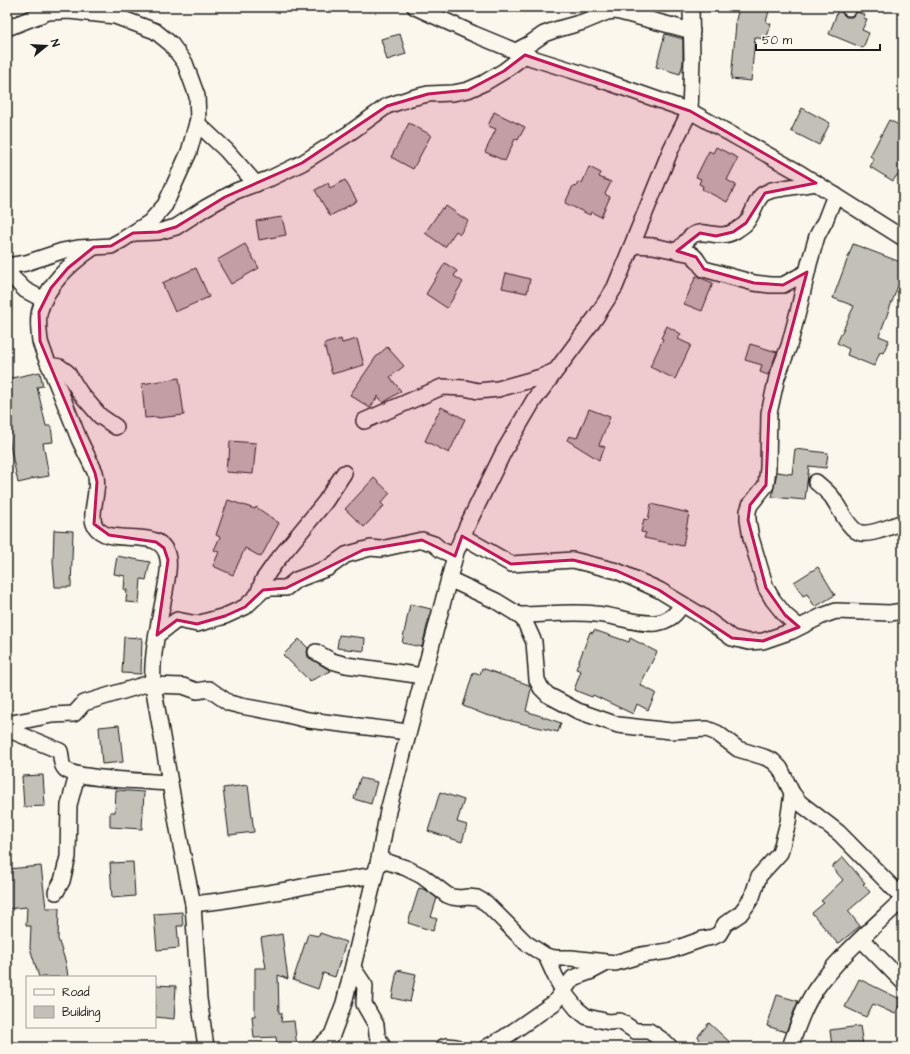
<svg xmlns="http://www.w3.org/2000/svg" width="910" height="1054" viewBox="0 0 910 1054" font-family="'Architects Daughter',sans-serif">
<style>
.building{fill:#c3c0b8;stroke:#1c1c1c}
.lines{fill:none;stroke-linecap:round;stroke-linejoin:round}
.minor-casing{stroke:#1c1c1c;stroke-width:18}
.minor{stroke:#fbf7ec;stroke-width:15}
.marked{fill:#c2185b;fill-opacity:0.2;stroke:#c2185b;stroke-width:3;stroke-linejoin:round}
</style>
<rect width="100%" height="100%" fill="#fbf7ec"/>
<filter id="ink" filterUnits="userSpaceOnUse"><feTurbulence type="fractalNoise" baseFrequency=".025" numOctaves="2"/><feDisplacementMap in="SourceGraphic" scale="8" xChannelSelector="R" yChannelSelector="G"/><feConvolveMatrix kernelMatrix="1 2 1 2 8 2 1 2 1" color-interpolation-filters="sRGB"/></filter>
<g filter="url(#ink)">
<!-- building -->
<g class="building">
<path d="M739 7H770L766 22 771 24 766 40 755 37 751 81 731 79 736 24H735Z"/>
<path d="M839 8 842 13 846 17H852L857 12 865 15 863 18 867 19 862 30 869 33 863 48 829 34Z"/>
<path d="M400 34 406 54 387 60 381 39Z"/>
<path d="M665 34 683 39V63L680 74 656 67Z"/>
<path d="M802 108 830 123 819 145 791 131Z"/>
<path d="M494 112 525 127 518 140 515 139 505 161 485 152 496 129 488 126Z"/>
<path d="M889 120 901 126 903 133V178L897 175 893 181 870 167 874 159 870 156Z"/>
<path d="M409 123 431 135 413 169 391 157Z"/>
<path d="M716 147 738 158 727 180 736 185 727 202 702 189 703 186 699 184 701 179 696 177 709 151 713 153Z"/>
<path d="M589 167 601 173 599 177 611 182 605 194 610 197 601 217 591 212 590 215 565 203 573 186 576 187 578 182 582 183Z"/>
<path d="M345 180 357 201 330 216 315 190 328 183 330 188Z"/>
<path d="M446 206 468 221 460 234 456 231 445 247 425 233 442 208 444 209Z"/>
<path d="M282 217 286 235 259 240 256 221Z"/>
<path d="M245 244 259 268 231 284 217 260Z"/>
<path d="M853 244 903 263V273L879 336 889 340 883 353 880 352 874 366 847 355 849 349 837 343 854 306 833 298Z"/>
<path d="M445 263 457 271 454 276 463 282 447 308 426 294Z"/>
<path d="M196 268 209 297 175 312 162 283Z"/>
<path d="M506 273 530 279 527 293 502 288Z"/>
<path d="M696 276 713 283 702 311 684 304Z"/>
<path d="M667 326 681 334 678 339 691 345 675 379 650 367 663 339 661 338Z"/>
<path d="M341 339 342 343 357 339 364 365 332 374 324 344Z"/>
<path d="M750 344 777 352 768 375 760 372 762 365 745 360Z"/>
<path d="M387 347 404 366 390 377 401 391 383 403 378 396 370 408 350 395 376 357Z"/>
<path d="M40 372 43 386 37 387 46 426H51L53 442 43 443 49 476 31 479V480L18 483 7 431V379Z"/>
<path d="M179 378 184 415 158 418V417L145 418 142 384Z"/>
<path d="M441 407 465 419 449 453 425 441Z"/>
<path d="M589 409 610 417 599 445 605 447 599 460 567 440 569 436 577 438Z"/>
<path d="M230 441 256 443 253 474 226 472 227 459H229Z"/>
<path d="M795 449 828 453 826 468 809 466 805 500 772 497 777 472 792 474Z"/>
<path d="M374 478 390 493 381 503 384 506 364 527 345 509Z"/>
<path d="M228 500 255 509 256 507 279 523 261 557 245 548 233 575 213 566 219 552 214 550 220 537 216 535Z"/>
<path d="M651 504 689 513 683 546 644 538 646 533 641 532 644 519 648 520Z"/>
<path d="M54 530 73 531 71 587H55L53 562Z"/>
<path d="M117 556 150 562 146 580 141 579 139 603 126 602 127 590H124L125 576 114 574Z"/>
<path d="M818 567 835 595 815 607 807 594 803 596 794 582Z"/>
<path d="M410 604 431 609 422 647 402 643Z"/>
<path d="M594 630 629 642 630 638 657 652 640 685 656 693 648 710 637 704 633 714 593 695 592 697 574 690 581 671 576 669 590 632 593 633Z"/>
<path d="M339 635 365 638 364 651 337 648Z"/>
<path d="M124 637 142 638 141 674 122 673Z"/>
<path d="M299 639 308 648 307 652 308 657 331 671 310 681 283 655Z"/>
<path d="M482 668 529 685 531 689 526 711 561 723 558 732 486 715 463 706 473 673 480 675Z"/>
<path d="M119 725 123 762 102 764 99 727Z"/>
<path d="M43 775 45 806 24 807 22 776Z"/>
<path d="M360 778 377 782 371 804 354 799Z"/>
<path d="M248 785 254 832 229 835 223 788Z"/>
<path d="M116 790 144 792 142 829 110 827V812H115Z"/>
<path d="M440 792 464 800 457 822 467 825 462 842 428 831Z"/>
<path d="M843 857 865 883 863 884 870 892 848 911 860 926 838 944 812 913 824 903 821 901 843 880 832 867Z"/>
<path d="M133 862 135 896 112 898 110 863Z"/>
<path d="M41 866 46 908H59L58 939 66 963 68 977H39L30 948 31 926H26L27 907 7 909V869Z"/>
<path d="M419 888 426 890 437 898 431 917 437 919 433 931 408 923Z"/>
<path d="M182 912 183 926H177L179 948 157 950 154 914Z"/>
<path d="M320 933 346 942 335 977 323 973 318 989 293 980 308 934 319 936Z"/>
<path d="M282 934 288 979 278 975 279 1013H282L281 1022 294 1021 297 1047H277L276 1037 254 1038 252 1016H255V968H266L261 938Z"/>
<path d="M397 970 416 974 410 1002 392 998Z"/>
<path d="M859 979 902 1000 895 1014 873 1004 866 1017 845 1007Z"/>
<path d="M155 985 176 986 174 1019 155 1017Z"/>
<path d="M777 995 798 1001 786 1032 767 1026Z"/>
<path d="M709 1023 735 1047H703L698 1036Z"/>
<path d="M860 1026 863 1045 847 1047H832L830 1030Z"/>
</g>
<g class="lines">
<defs>
<g id="minor">
<path d="M415 7 474 34 532 58 596 78 690 111 800 173 903 238"/>
<path d="M848 7 849 8"/>
<path d="M7 28 48 12 69 11 115 16 155 31 171 44 185 63 197 96 198 119 189 152 165 205 150 222 122 240 111 246 78 248 62 251 26 263 7 266"/>
<path d="M516 51 531 43 544 34 555 30 583 22 607 12 616 11 692 31"/>
<path d="M197 123 226 150 256 184"/>
<path d="M134 233 158 232 176 227 205 208 225 197 236 191 271 178 302 163 348 134 387 106 411 98 428 94 453 93 468 90 484 83 504 71 525 55"/>
<path d="M633 245 653 246 691 254C699 259 698 264 704 269L754 283 770 285H783L807 272"/>
<path d="M94 247C72 262 48 284 40 310 37 319 39 332 40 341 43 353 50 366 54 377 63 398 71 419 79 439 84 450 90 461 95 472 101 489 88 514 95 526 110 550 163 522 168 559 170 568 166 583 165 592 159 623 151 655 153 685L181 846 193 904 199 999 206 1047"/>
<path d="M677 251C683 246 687 239 693 235 705 228 719 241 735 231 738 229 743 226 745 224 753 216 754 204 761 196 763 193 768 192 772 190L816 183"/>
<path d="M7 272 25 290 44 300"/>
<path d="M49 365 60 367 67 372 81 394 100 416 116 427"/>
<path d="M364 421 442 387 465 388 478 391 498 389 541 377 555 371"/>
<path d="M816 482C822 487 827 491 832 497 839 507 849 531 861 533 872 535 892 526 903 522"/>
<path d="M462 536 511 564 573 560 617 571 659 590 702 616 732 638 749 642 763 641 792 631 822 616 836 611 890 613 903 611"/>
<path d="M449 579 496 601 514 612 524 620 534 642 537 680 541 688 548 695 578 711 618 725 671 731 707 729 717 733 738 749 764 757 773 761 780 768 792 793 800 803 839 833 903 898"/>
<path d="M258 594 263 580 275 563 325 502 344 473"/>
<path d="M518 615C544 615 570 611 595 614 615 615 636 625 656 623 669 621 676 615 682 604"/>
<path d="M799 627 785 615 773 600 766 588 751 538 748 520V511L750 505 766 485 768 468 769 413 777 377 789 346 799 308 809 264 817 236 825 221 835 195"/>
<path d="M157 635 177 620 197 624 225 616 245 607 263 590 271 588H286L296 580 328 568 346 555 363 550 371 548 381 549 422 540 434 544 441 550 455 556"/>
<path d="M316 652 332 661 346 665 423 676"/>
<path d="M153 685 183 686 197 691 209 689 229 703 241 706 279 713 308 720 408 732"/>
<path d="M7 724 52 715 74 714 84 703 153 682"/>
<path d="M7 729 60 751C62 757 60 764 65 769 77 780 150 781 170 783"/>
<path d="M379 859 406 868 422 876 447 895 452 897 460 898 468 897 477 898 486 903 526 943 546 956 555 958H571L615 963 642 955 669 951 703 939 713 937 719 934 725 924 740 914 746 906 752 897 759 876 780 853 788 822 792 793"/>
<path d="M56 892 62 881 68 857 69 805 77 775"/>
<path d="M193 904 219 901 287 890 311 885 375 875"/>
<path d="M861 939 903 982"/>
<path d="M546 956 556 978 565 994 577 1009 587 1017 609 1022 620 1021 635 1031H649L665 1042 670 1047"/>
<path d="M353 968 365 986 364 1004 376 1025 377 1035 383 1047"/>
<path d="M319 1047 332 1035 344 1003 379 859 388 811 456 552 467 526 504 451 534 400 596 317 615 287 671 149 690 111 692 59 691 7"/>
<path d="M443 1047 446 1046 456 1047"/>
<path d="M487 1047 505 1037 554 1003 573 978 592 971 607 963"/>
<path d="M790 1047C797 1028 804 1006 816 989 838 957 875 926 903 899"/>
</g>
</defs>
<!-- minor casing -->
<use href="#minor" class="minor-casing"/>
<!-- minor -->
<use href="#minor" class="minor"/>
</g>
</g>
<!-- marked area -->
<path class="marked" d="M525 55 690 111 816 183 765 193 746 223 733 232 716 236 700 233 677 251 696 257 704 269 754 283 783 285 807 272 769 413 766 485 750 505 748 520 766 588 785 615 799 627 763 641 732 638 659 590 617 571 573 560 511 564 462 536 455 556 422 540 363 550 286 588 263 590 245 607 225 616 197 624 177 620 157 635 168 560 164 548 156 542 109 535 94 524 97 482 95 473 40 341 39 312 51 288 68 268 94 247 111 246 133 233 158 232 176 227 225 197 302 163 387 106 428 94 468 90 504 71Z"/>
<!-- margin -->
<rect width="910" height="1054" fill="none" stroke="#fbf7ec" stroke-width="24"/>
<rect x="12" y="12" width="886" height="1030" fill="none" stroke="#1c1c1c" stroke-width="1.5" filter="url(#ink)"/>
<!-- legend -->
<rect x="26" y="976" width="130" height="52" fill="#fbf7ec" stroke="#a29f99"/>
<rect x="34" y="989" width="20" height="6" fill="#fbf7ec" stroke="#a29f99"/>
<text x="62" y="996" font-size="12" fill="#1c1c1c">Road</text>
<rect x="34" y="1006" width="20" height="12" fill="#c3c0b8" stroke="#a29f99"/>
<text x="62" y="1016" font-size="12" fill="#1c1c1c">Building</text>
<!-- north arrow -->
<g transform="translate(46 46) rotate(72)" stroke="#fbf7ec" stroke-width="3" paint-order="stroke">
<path d="M0-3L7 15L0 10L-7 15Z" fill="#1c1c1c"/>
<text y="-6" font-size="11" font-weight="bold" text-anchor="middle" fill="#1c1c1c">N</text>
</g>
<!-- scale -->
<path d="M756 44v6h124v-6" fill="none" stroke="#1c1c1c" stroke-width="2"/>
<text x="762" y="44" font-size="12" fill="#1c1c1c" stroke="#fbf7ec" stroke-width="3" paint-order="stroke">50 m</text>
</svg>
